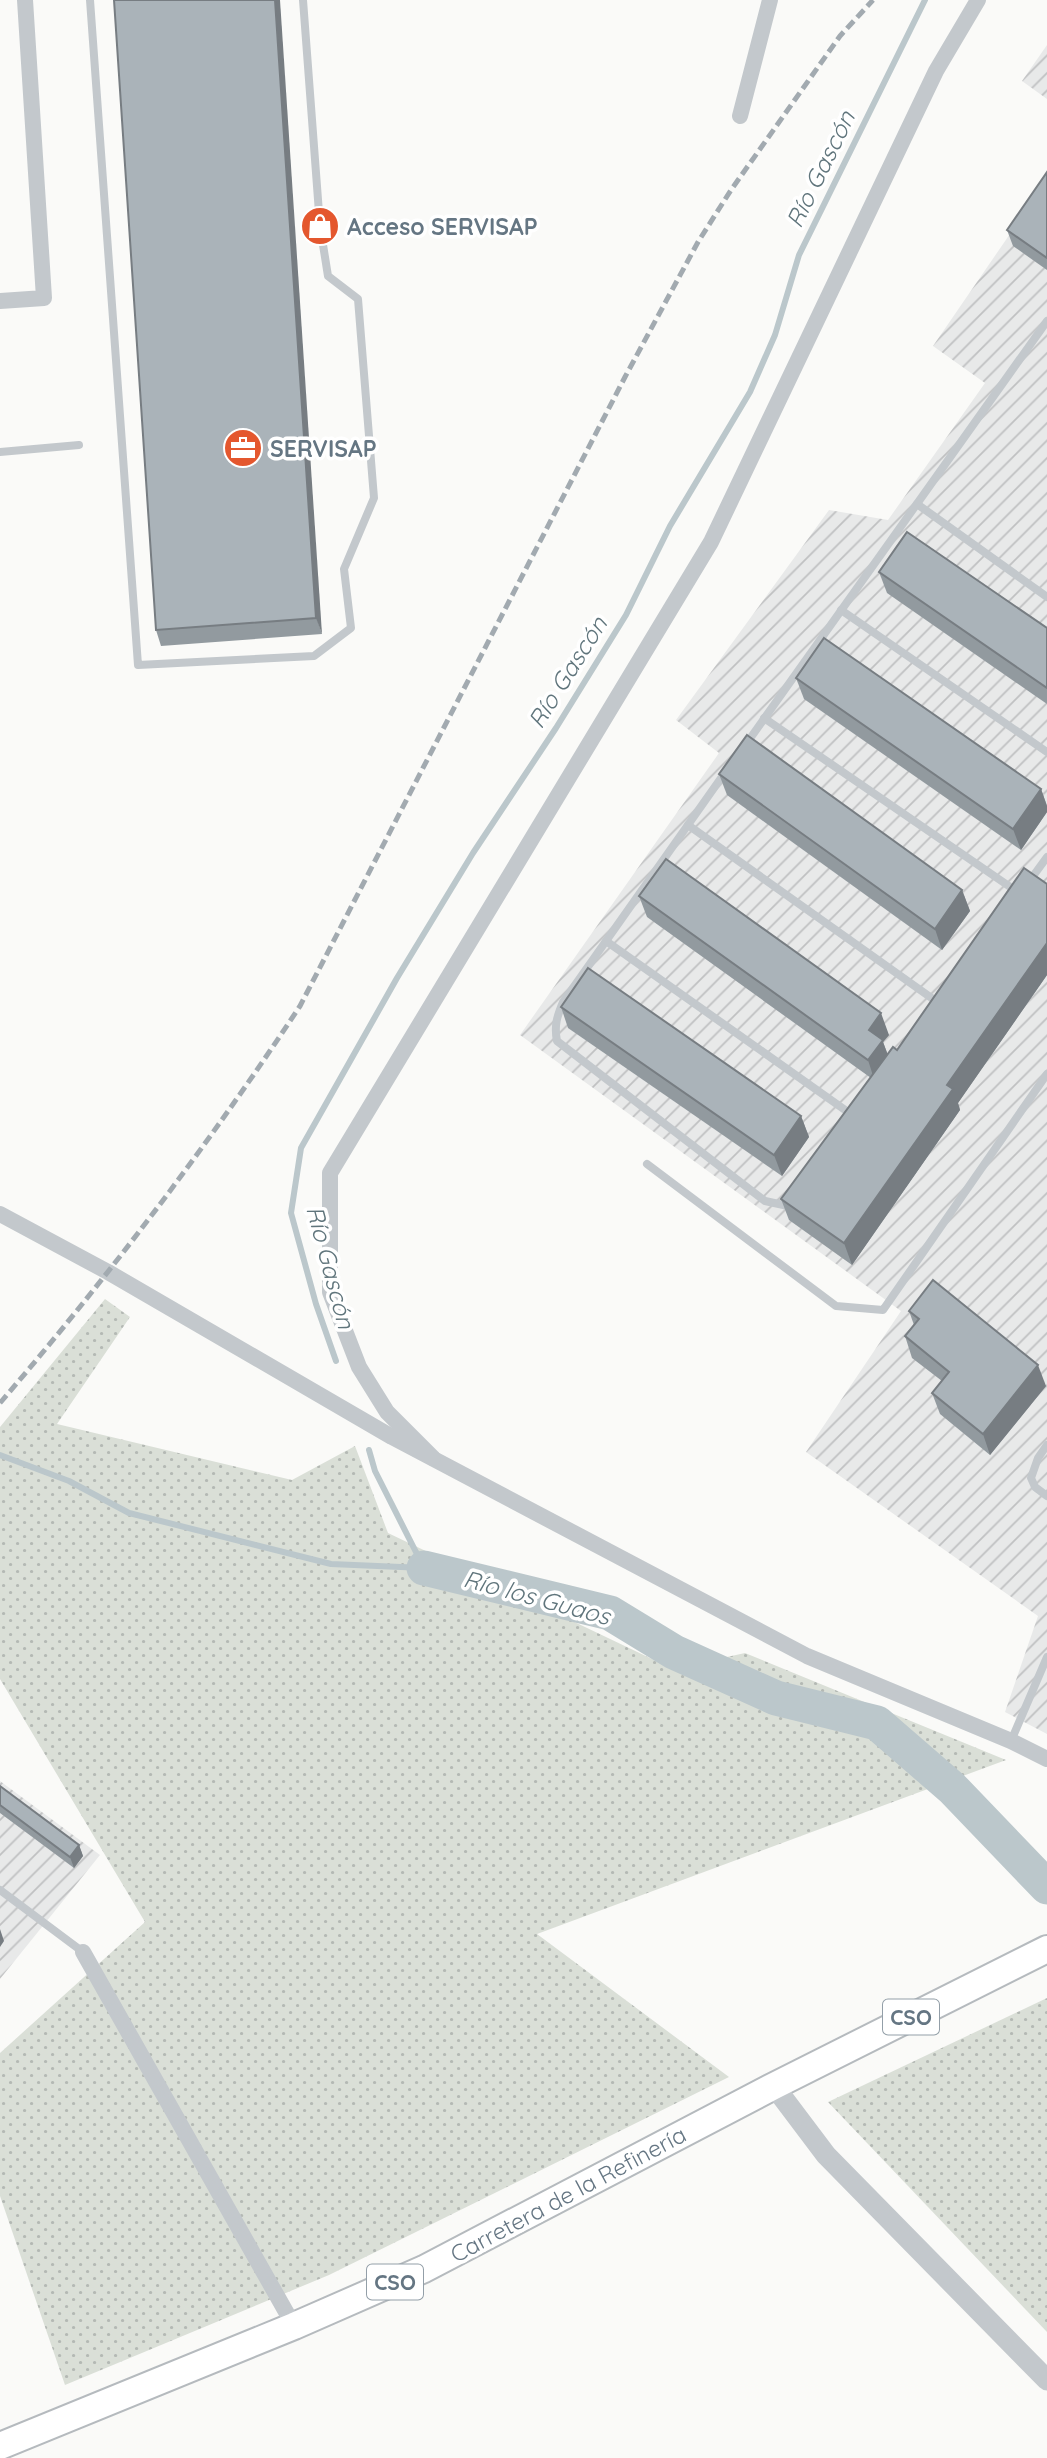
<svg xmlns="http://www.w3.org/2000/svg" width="1047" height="2458" viewBox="0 0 1047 2458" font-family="Quicksand,sans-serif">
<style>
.industrial{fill:url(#industrial-furrows)}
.grass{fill:url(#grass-dots)}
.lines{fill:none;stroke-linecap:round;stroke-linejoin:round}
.stream{stroke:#bbc7cb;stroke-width:6}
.river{stroke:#bbc7cb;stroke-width:35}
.primary-casing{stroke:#b5babe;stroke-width:30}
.service{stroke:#c3c8cc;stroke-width:8}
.minor{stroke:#c3c8cc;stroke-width:16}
.tertiary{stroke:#c3c8cc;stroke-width:21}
.primary{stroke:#fff;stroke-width:26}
.rail{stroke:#a2aab0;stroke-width:5;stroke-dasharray:10 5;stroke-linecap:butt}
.wall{fill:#929a9f}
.shaded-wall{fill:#777d82}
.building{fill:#aab3b9;stroke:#777d82;stroke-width:2}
.labels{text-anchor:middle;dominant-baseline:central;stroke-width:7;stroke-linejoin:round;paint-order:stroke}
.shield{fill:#fff;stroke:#939fa8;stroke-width:2}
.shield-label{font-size:21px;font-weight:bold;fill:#657683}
.poi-label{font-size:23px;font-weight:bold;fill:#657683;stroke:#fff;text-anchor:start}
.street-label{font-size:23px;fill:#657683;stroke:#fff}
.water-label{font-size:24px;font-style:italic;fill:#60757c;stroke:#fff}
</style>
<defs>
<pattern id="industrial-furrows" width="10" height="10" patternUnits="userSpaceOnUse" patternTransform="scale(1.75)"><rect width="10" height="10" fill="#e8e9e9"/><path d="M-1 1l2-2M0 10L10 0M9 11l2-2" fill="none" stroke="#c0c1c2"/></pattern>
<pattern id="grass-dots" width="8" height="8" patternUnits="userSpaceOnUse" patternTransform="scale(1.75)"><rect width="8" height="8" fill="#dadfd7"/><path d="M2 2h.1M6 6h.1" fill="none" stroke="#b4b9b4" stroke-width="1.8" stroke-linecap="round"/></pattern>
</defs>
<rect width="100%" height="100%" fill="#fafaf8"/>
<!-- industrial -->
<g class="industrial">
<path d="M1047 45V99L1022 81Z"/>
<path d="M1047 180V1734L1005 1712 1038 1616 806 1452 901 1311 520 1035 719 753 676 720 829 510 888 520 985 383 933 346Z"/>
<path d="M0 1781 100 1855 0 1979Z"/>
</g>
<!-- grass -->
<g class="grass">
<path d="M105 1299 130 1317 57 1424 292 1480 355 1446 388 1533 673 1669 745 1653 1006 1760 537 1934 729 2077 329 2275 65 2385 0 2196V2053L145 1922 0 1679V1427Z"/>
<path d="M1047 1998V2332L828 2102Z"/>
</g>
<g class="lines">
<!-- stream -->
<g class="stream">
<path d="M336 1361 316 1304 291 1213 301 1148 397 978 473 853 556 728 626 615 670 526 750 392 775 335 799 255 925 0"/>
<path d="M0 1455 69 1481 129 1513 331 1564 424 1568 375 1471 369 1450"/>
</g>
<!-- river -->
<path class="river" d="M424 1568 610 1613 674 1652 776 1698 877 1723 952 1788 1047 1887"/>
<defs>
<path id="primary" d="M0 2446 294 2326 424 2269 774 2086 1047 1949"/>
</defs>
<!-- primary casing -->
<use href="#primary" class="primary-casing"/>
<!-- service -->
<g class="service">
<path d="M90 0 138 665 314 656 351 628 344 569 374 498 358 299 328 276 320 226 303 0"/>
<path d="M0 452 79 445"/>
<path d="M917 504 1047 597"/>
<path d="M841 610 1047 752"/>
<path d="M764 718 1019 893"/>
<path d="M744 747 1047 321"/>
<path d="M726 771 563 1002C557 1016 554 1026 557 1041L765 1201 788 1206 791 1203"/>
<path d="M688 825 940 1004"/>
<path d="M1028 883 1047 857"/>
<path d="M606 941 855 1117"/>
<path d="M647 1164 836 1306 883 1310 1047 1074"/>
<path d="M1047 1445 1038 1458 1031 1478 1035 1487 1047 1496"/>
<path d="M1011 1741 1047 1657"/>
<path d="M0 1890 83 1952"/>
</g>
<!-- minor -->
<g class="minor">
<path d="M740 116 770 0"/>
<path d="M0 301 44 298 25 0"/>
<path d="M0 1214 108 1272 392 1437 807 1656 1011 1741 1047 1759"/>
<path d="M433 1458 387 1412 359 1367 330 1292V1173L711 542 936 71 978 0"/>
<path d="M83 1952 294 2326"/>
</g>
<!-- tertiary -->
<path class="tertiary" d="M774 2086 826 2155 1047 2380"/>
<!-- primary -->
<use href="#primary" class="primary"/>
<!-- rail -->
<path class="rail" d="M0 1403C108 1277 209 1144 300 1006L625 377 698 242 731 190 840 36 873 0"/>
</g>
<!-- wall -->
<g class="wall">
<path d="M114 0 322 634 161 646 156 630Z"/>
<path d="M1047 172V270L1013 246 1007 230Z"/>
<path d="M879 572 1047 628V704L887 593Z"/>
<path d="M796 678 1041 789 1047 806V812L1021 850 804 699Z"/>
<path d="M719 774 962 890 970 911 942 950 727 795Z"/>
<path d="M1047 884V975L958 1103 960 1110 852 1265 789 1220 781 1199 871 1078 647 917 639 896 889 1035 883 1042 888 1055 897 1050Z"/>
<path d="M561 1007 801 1116 809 1137 782 1176 568 1028Z"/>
<path d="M909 1311 1046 1386 990 1455 940 1414 932 1393 942 1381 912 1358 905 1336 914 1325Z"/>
<path d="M0 1786 79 1845 83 1856 74 1868 0 1813Z"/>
</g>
<!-- shaded-wall -->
<g class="shaded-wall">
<path d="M275 0H280L322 634 316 618Z"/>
<path d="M1041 789 1047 806V812L1021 850 1013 829Z"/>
<path d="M962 890 970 911 942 950 935 929Z"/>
<path d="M1047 943V975L958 1103 960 1110 852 1265 844 1243 947 1085Z"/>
<path d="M881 1013 889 1035 883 1042 890 1061 875 1082 868 1060 869 1030Z"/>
<path d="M801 1116 809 1137 782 1176 774 1155Z"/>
<path d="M1038 1365 1046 1386 990 1455 983 1434Z"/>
<path d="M79 1845 83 1856 74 1868 70 1857Z"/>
<path d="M0 1929 4 1941 0 1947Z"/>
</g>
<!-- building -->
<g class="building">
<path d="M114 0H275L316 618 156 630Z"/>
<path d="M1047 172V258L1007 230Z"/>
<path d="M907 532 1047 628V688L879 572Z"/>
<path d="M824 638 1041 789 1013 829 796 678Z"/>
<path d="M747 735 962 890 935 929 719 774Z"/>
<path d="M666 859 881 1013 869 1030 883 1040 868 1060 639 896Z"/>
<path d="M1024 868 1047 884V943L947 1085 953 1089 844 1243 781 1199 893 1047 897 1050Z"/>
<path d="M588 968 801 1116 774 1155 561 1007Z"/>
<path d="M933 1280 1038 1365 983 1434 932 1393 949 1372 905 1336 919 1319 909 1311Z"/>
<path d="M0 1786 79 1845 70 1857 0 1805Z"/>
</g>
<!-- icons -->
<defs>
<symbol id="shop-disc" viewBox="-11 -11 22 22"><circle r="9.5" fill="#e4572e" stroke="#fff"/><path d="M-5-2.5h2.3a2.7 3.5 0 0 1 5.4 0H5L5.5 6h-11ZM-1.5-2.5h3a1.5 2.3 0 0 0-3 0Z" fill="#fff"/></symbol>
<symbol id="office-disc" viewBox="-11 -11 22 22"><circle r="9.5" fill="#e4572e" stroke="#fff"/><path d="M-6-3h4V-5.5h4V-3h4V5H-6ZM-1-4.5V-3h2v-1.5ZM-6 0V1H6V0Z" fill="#fff"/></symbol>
</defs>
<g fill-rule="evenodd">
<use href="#shop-disc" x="298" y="204" width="44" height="44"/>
<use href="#office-disc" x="221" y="426" width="44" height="44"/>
</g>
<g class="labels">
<!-- shield labels -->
<g class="shield">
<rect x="883" y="1999.5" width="56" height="35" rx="5"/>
<rect x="367" y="2264.5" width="56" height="35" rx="5"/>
</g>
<g class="shield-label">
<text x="911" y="2017">CSO</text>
<text x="395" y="2282">CSO</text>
</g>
<!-- poi labels -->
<g class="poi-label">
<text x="347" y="226">Acceso SERVISAP</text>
<text x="270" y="448">SERVISAP</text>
</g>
<!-- street labels -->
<g class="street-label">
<text transform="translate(568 2194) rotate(-28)">Carretera de la Refinería</text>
</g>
<!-- water labels -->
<g class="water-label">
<text transform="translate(820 169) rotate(-64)">Río Gascón</text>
<text transform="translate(567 672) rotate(-58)">Río Gascón</text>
<text transform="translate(331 1267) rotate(75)">Río Gascón</text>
<text transform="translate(537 1597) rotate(15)">Río los Guaos</text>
</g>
</g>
</svg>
